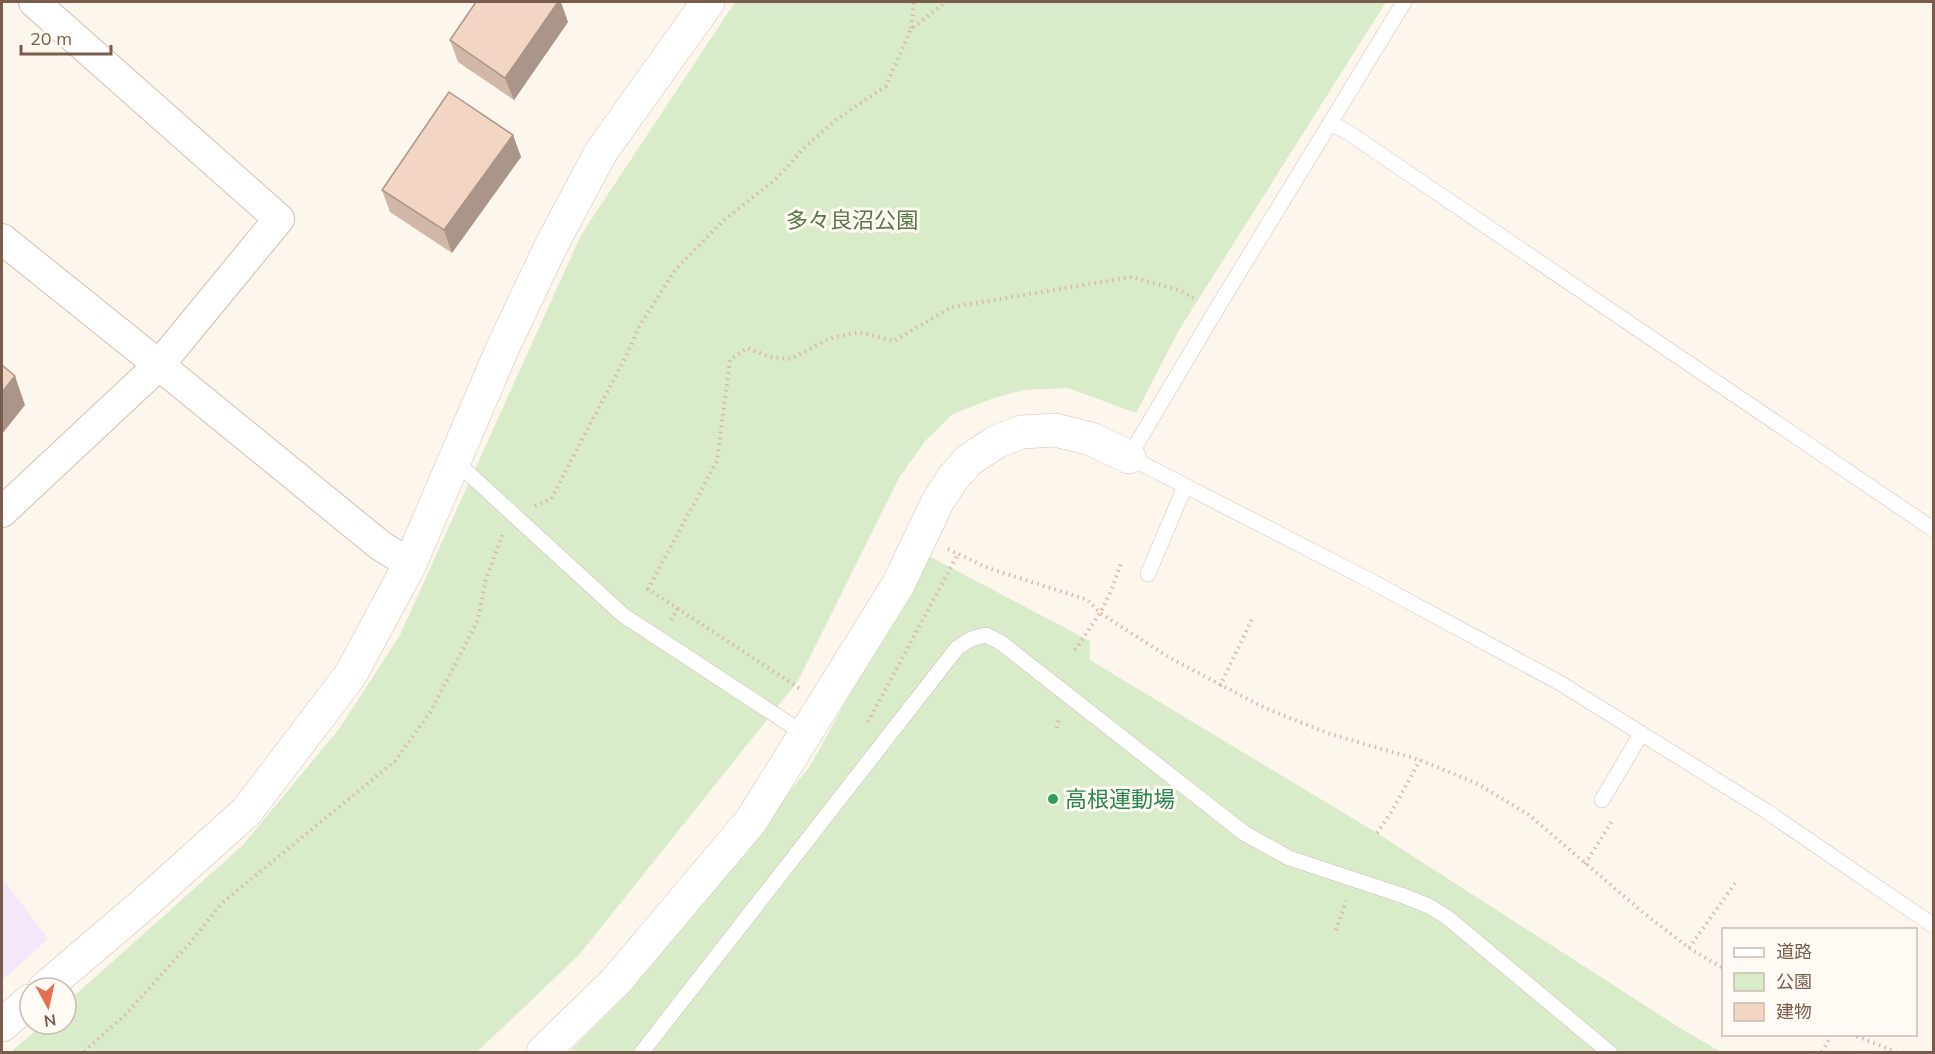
<svg xmlns="http://www.w3.org/2000/svg" width="1935" height="1054" viewBox="0 0 1935 1054" font-family="Mulish,'Noto Sans JP',sans-serif">
<style>
.education{fill:#f3e8fa}
.green{fill:#d8ecc9}
.lines{fill:none;stroke-linecap:round;stroke-linejoin:round}
.lane-casing{stroke:#d1beb0;stroke-width:16}
.street-casing{stroke:#d1beb0;stroke-width:32}
.secondary-casing{stroke:#d6c0b0;stroke-width:34}
.path{stroke:#d9b8a5;stroke-width:4;stroke-dasharray:1.5 4.5;stroke-linecap:butt}
.lane{stroke:#fff;stroke-width:15}
.street{stroke:#fff;stroke-width:30}
.secondary{stroke:#fff;stroke-width:33}
.wall{fill:#d1b7a8}
.shaded-wall{fill:#aa9588}
.building{fill:#f3d5c3;stroke:#aa9588;stroke-width:1.5}
.leisure-dot{fill:#2e9e5b;stroke:#fffaf3;stroke-width:2}
.labels{text-anchor:middle;dominant-baseline:central;stroke-width:6;stroke-linejoin:round;paint-order:stroke}
.park-label{font-size:22px;fill:#537a41;stroke:#fffaf3}
.leisure-label{font-size:22px;fill:#27864d;stroke:#fffaf3;text-anchor:start}
</style>
<rect width="100%" height="100%" fill="#fdf6ec"/>
<!-- education -->
<path class="education" d="M2 878 48 939 2 981Z"/>
<!-- green -->
<g class="green">
<path d="M735 2H1386L1179 330 1136 413 1068 388 1024 390 994 398 953 414 926 440 899 478 798 681 579 955 477 1052H11L43 1024H66V1003L242 846 339 729 400 635 581 235Z"/>
<path d="M927 555 1090 641V660L1377 833 1680 1028 1721 1052H569L631 990 810 766Z"/>
</g>
<g class="lines">
<defs>
<g id="lane">
<path d="M1404 2 1216 310 1129 457 1369 580 1560 683 1766 811 1934 926"/>
<path d="M1330 123 1349 133 1934 530"/>
<path d="M454 460 623 615 806 735"/>
<path d="M1148 574 1185 486"/>
<path d="M1602 800 1641 734"/>
<path d="M642 1052 957 648 971 639 986 635 1000 642 1244 833 1289 858 1401 895 1429 906 1448 918 1609 1052"/>
</g>
<g id="street">
<path d="M2 239 159 365 381 546 410 564"/>
<path d="M2 512 159 365 279 219 34 2"/>
</g>
<g id="secondary">
<path d="M45 988 146 902 247 811 351 674 410 564 504 345 551 246 601 152 708 2"/>
<path d="M2 1025 30 1001"/>
<path d="M543 1052 616 981 751 821 898 585 938 501 953 478 969 460 996 442 1022 432 1055 430 1091 439 1129 457"/>
</g>
</defs>
<!-- lane casing -->
<use href="#lane" class="lane-casing"/>
<!-- street casing -->
<use href="#street" class="street-casing"/>
<!-- secondary casing -->
<use href="#secondary" class="secondary-casing"/>
<!-- path -->
<g class="path">
<path d="M911 28 914 2"/>
<path d="M535 506 551 499 626 356 639 327 675 270 723 221 777 178 805 147 837 119 886 86 911 29 946 2"/>
<path d="M948 549 988 568 1088 600 1100 613 1170 658 1265 708 1330 734 1420 760 1478 784 1529 815 1640 910 1689 948 1724 969"/>
<path d="M671 620 678 608"/>
<path d="M1075 650 1100 613 1111 591 1121 563"/>
<path d="M1220 686 1252 619"/>
<path d="M799 688 648 589 717 461 730 360 747 348 770 357 791 359 828 339 859 332 894 341 952 307 1132 277 1179 290 1197 300"/>
<path d="M868 722 958 554"/>
<path d="M1057 728 1059 717"/>
<path d="M1377 833 1392 811 1420 760"/>
<path d="M1585 864 1612 821"/>
<path d="M1336 930 1346 901"/>
<path d="M1689 948 1736 882"/>
<path d="M1851 1034 1896 1052"/>
<path d="M85 1052 89 1047 124 1016 190 943 222 903 395 761 431 711 478 620 486 579 503 533"/>
<path d="M1822 1052 1832 1034"/>
</g>
<!-- lane -->
<use href="#lane" class="lane"/>
<!-- street -->
<use href="#street" class="street"/>
<!-- secondary -->
<use href="#secondary" class="secondary"/>
</g>
<!-- wall -->
<g class="wall">
<path d="M568 22 514 100 458 62 450 40Z"/>
<path d="M513 135 521 157 452 253 390 212 382 190Z"/>
</g>
<!-- shaded-wall -->
<g class="shaded-wall">
<path d="M549 2H561L568 22 514 100 505 78Z"/>
<path d="M513 135 521 157 452 253 444 230Z"/>
<path d="M15 376 25 405 2 434V392Z"/>
</g>
<!-- building -->
<g class="building">
<path d="M476 2H558L505 78 450 40Z"/>
<path d="M449 92 513 135 444 230 382 190Z"/>
<path d="M2 365 15 376 2 392Z"/>
</g>
<!-- markers -->
<circle class="leisure-dot" cx="1053" cy="799" r="6"/>
<g class="labels">
<!-- park labels -->
<g class="park-label">
<text x="852" y="220">多々良沼公園</text>
</g>
<!-- leisure labels -->
<g class="leisure-label">
<text x="1065" y="799">高根運動場</text>
</g>
</g>
<!-- border -->
<rect width="1935" height="1054" fill="none" stroke="#7a5c4d" stroke-width="6"/>
<!-- legend -->
<rect x="1722" y="928" width="195" height="108" fill="#fffaf3" stroke="#cabbb1" stroke-width="1.5"/>
<rect x="1734" y="948" width="30" height="9" fill="#ffffff" stroke="#cabbb1" stroke-width="1.5"/>
<text x="1776" y="958" font-size="18" fill="#7a5c4d">道路</text>
<rect x="1734" y="973" width="30" height="18" fill="#d8ecc9" stroke="#cabbb1" stroke-width="1.5"/>
<text x="1776" y="988" font-size="18" fill="#7a5c4d">公園</text>
<rect x="1734" y="1003" width="30" height="18" fill="#f3d5c3" stroke="#cabbb1" stroke-width="1.5"/>
<text x="1776" y="1018" font-size="18" fill="#7a5c4d">建物</text>
<!-- north arrow -->
<g transform="translate(48 1006) rotate(172)"><circle r="28" fill="#fffaf3" stroke="#cabbb1" stroke-width="1.5"/>
<path d="M0-4.5L10 22L0 15L-10 22Z" fill="#e76f51"/>
<text y="-9" font-size="16" font-weight="bold" text-anchor="middle" fill="#7a5c4d">N</text>
</g>
<!-- scale -->
<path d="M21 45v9h90v-9" fill="none" stroke="#7a5c4d" stroke-width="3"/>
<text x="30" y="45" font-size="18" fill="#7a5c4d" stroke="#fffaf3" stroke-width="4.5" paint-order="stroke">20 m</text>
</svg>
